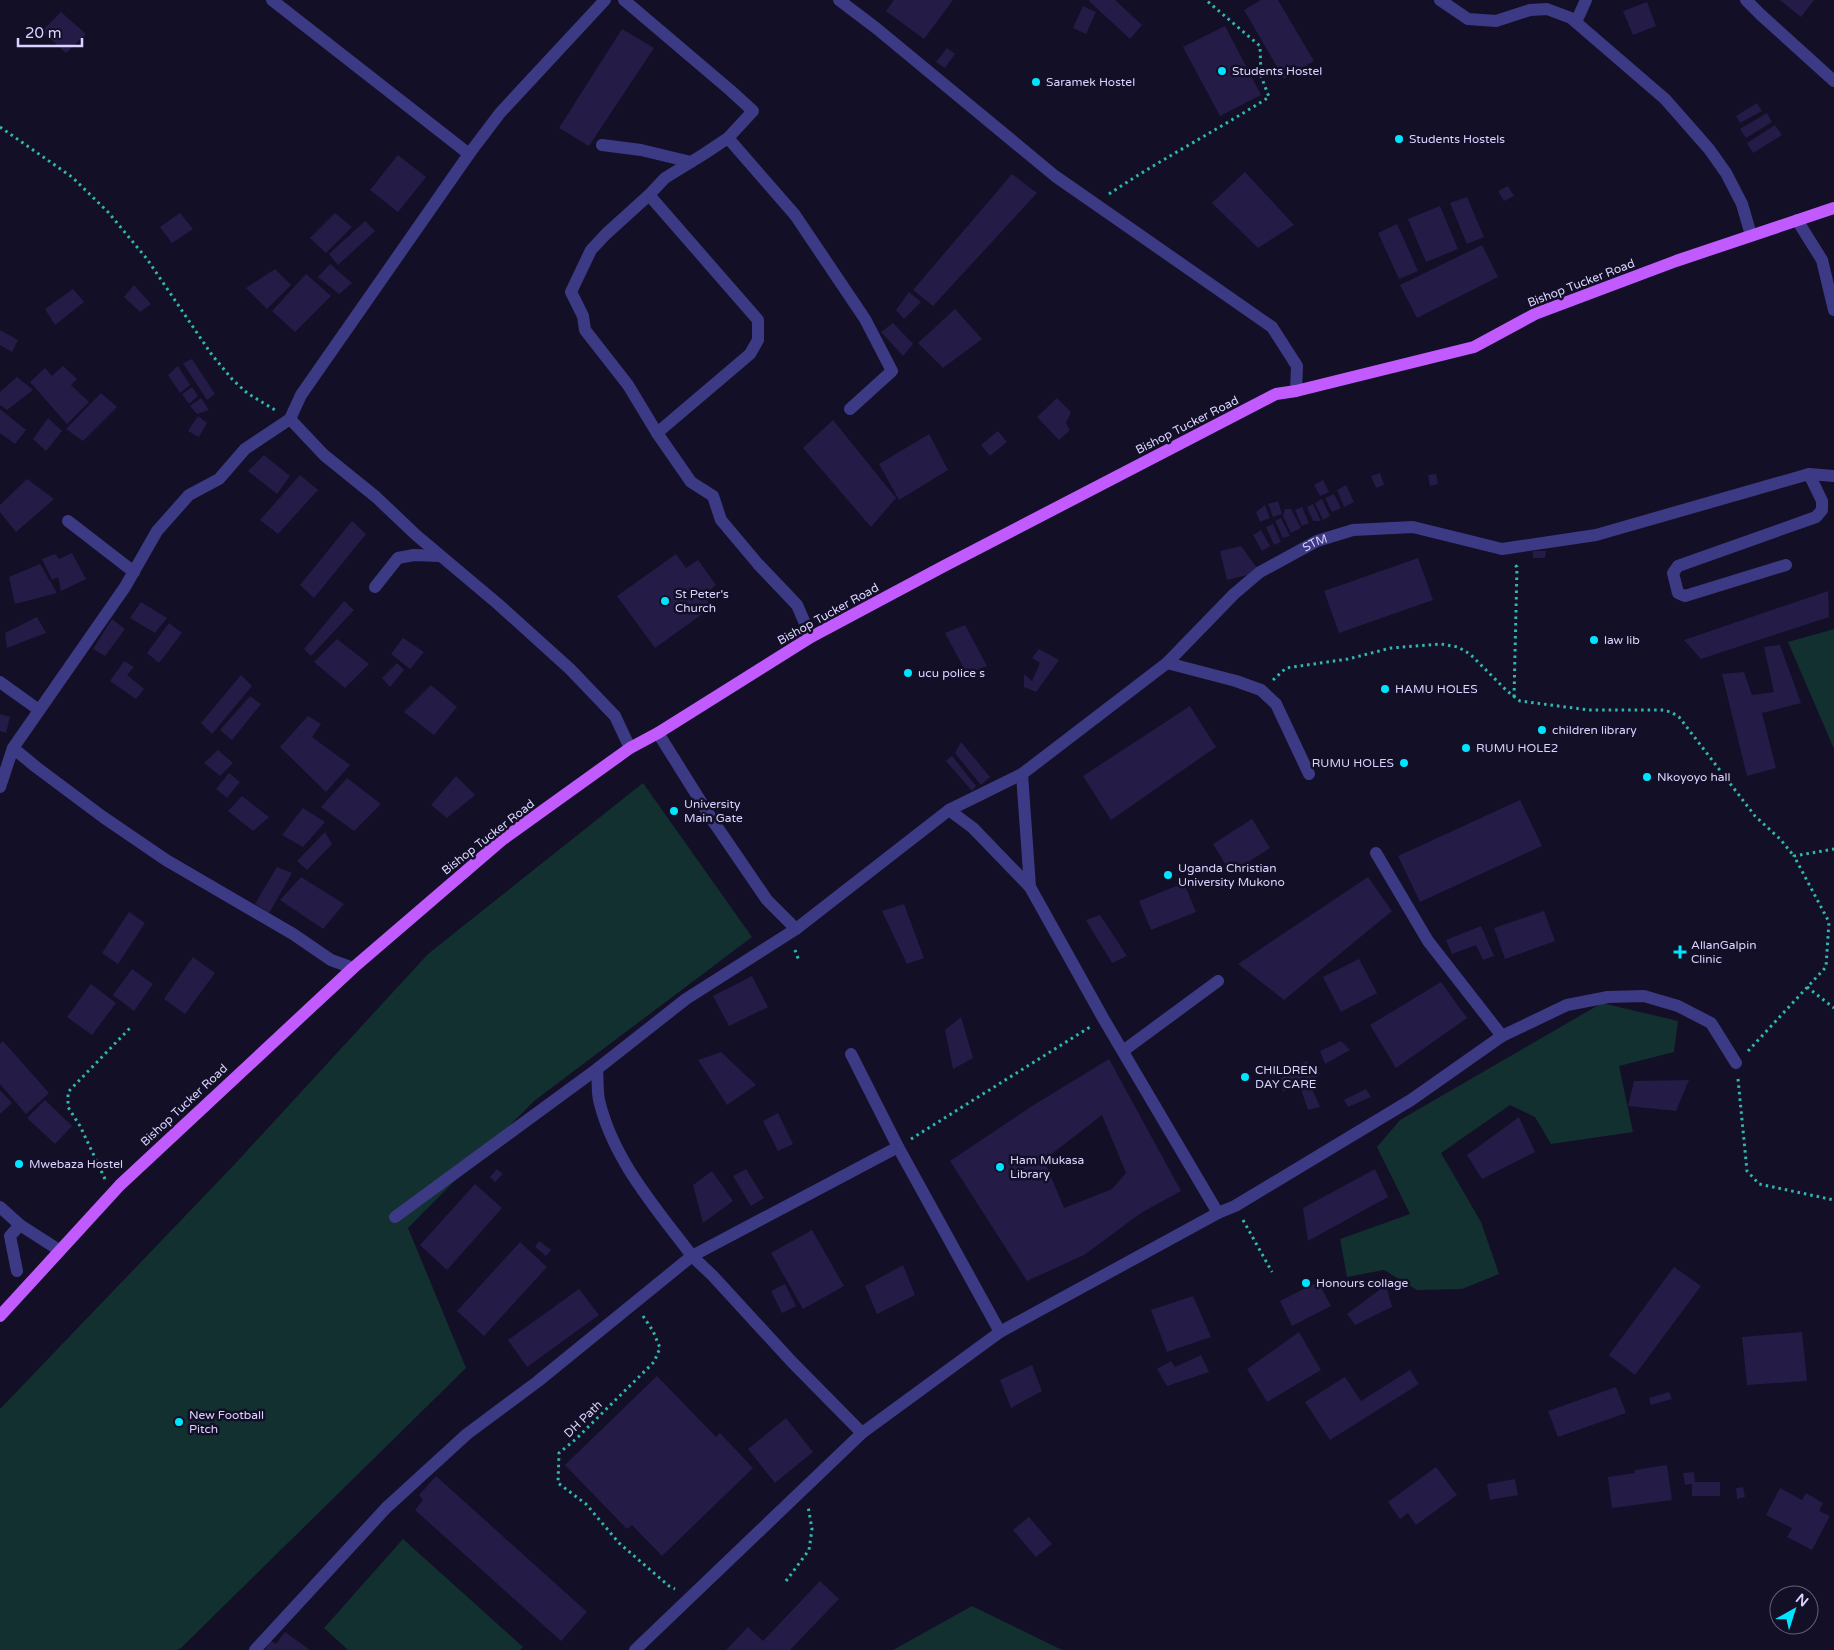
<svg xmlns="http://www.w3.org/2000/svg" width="1834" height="1650" viewBox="0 0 1834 1650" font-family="'Varela Round',sans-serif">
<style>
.green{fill:#12302f}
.building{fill:#241b47;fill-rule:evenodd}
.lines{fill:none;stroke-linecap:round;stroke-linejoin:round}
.path{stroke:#2fb8b0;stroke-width:3;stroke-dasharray:2.5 4;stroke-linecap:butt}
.minor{stroke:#3d3a85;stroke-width:12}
.major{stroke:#c25bff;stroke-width:12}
.poi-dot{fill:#00e5ff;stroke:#130f26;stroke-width:2}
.labels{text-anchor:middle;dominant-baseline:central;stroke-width:5;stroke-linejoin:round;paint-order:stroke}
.poi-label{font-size:12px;fill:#d9d4ff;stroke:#130f26;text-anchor:start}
.street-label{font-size:12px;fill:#d9d4ff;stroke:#130f26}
</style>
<rect width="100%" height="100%" fill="#130f26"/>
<!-- green -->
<g class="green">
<path d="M1834 629V749L1788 642Z"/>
<path d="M643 783 752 937 534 1101 408 1228 466 1368 181 1648 177 1650H0V1409L233 1166 428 954Z"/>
<path d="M1602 1003 1678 1021 1674 1052 1619 1066 1633 1132 1551 1144 1535 1117 1510 1105 1441 1153 1481 1222 1499 1274 1462 1289 1417 1290 1384 1270 1347 1277 1340 1239 1410 1214 1377 1147 1400 1120Z"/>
<path d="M403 1539 523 1647 520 1650H348L324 1628Z"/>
<path d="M972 1606 1062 1650H893Z"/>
</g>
<!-- building -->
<g class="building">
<path d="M894 0H953L924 39 886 11Z"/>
<path d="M1090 0H1115L1142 25 1130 39 1089 1Z"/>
<path d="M1261 0H1278L1314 61 1284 79 1244 10Z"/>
<path d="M1780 0H1814L1801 17Z"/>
<path d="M1647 2 1656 26 1633 35 1623 11Z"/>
<path d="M1083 6 1096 12 1086 34 1073 28Z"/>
<path d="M61 12 86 34 66 53 42 31Z"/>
<path d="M1225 26 1261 95 1220 116 1183 47Z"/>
<path d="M622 29 654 48 589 146 559 128Z"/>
<path d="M947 48 955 54 945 68 936 62Z"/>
<path d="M1757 103 1762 111 1740 123 1736 116Z"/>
<path d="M1767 113 1772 122 1746 138 1740 129Z"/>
<path d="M1775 125 1782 135 1753 153 1747 143Z"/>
<path d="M398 155 426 177 398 212 370 190Z"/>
<path d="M1245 172 1294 225 1258 248 1212 203Z"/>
<path d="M1012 174 1037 193 933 306 913 290Z"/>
<path d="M1508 186 1514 196 1504 201 1498 191Z"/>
<path d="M1467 197 1484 237 1467 244 1450 203Z"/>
<path d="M1440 206 1458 249 1426 262 1408 219Z"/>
<path d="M180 213 193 229 172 243 160 227Z"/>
<path d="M335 213 352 227 326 253 310 238Z"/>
<path d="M365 221 375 231 338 265 329 254Z"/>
<path d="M1397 224 1418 271 1399 279 1378 233Z"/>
<path d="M1482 245 1498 277 1417 318 1400 285Z"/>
<path d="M330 264 352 283 339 294 318 277Z"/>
<path d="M275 269 291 285 267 309 246 288Z"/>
<path d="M306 274 331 296 295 332 272 311Z"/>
<path d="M134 285 151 304 140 312 124 297Z"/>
<path d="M73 289 84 302 55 325 45 309Z"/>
<path d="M909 292 921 302 904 319 896 310Z"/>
<path d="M955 309 982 339 943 368 918 343Z"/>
<path d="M893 323 913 344 903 356 881 332Z"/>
<path d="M0 330 18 340 12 352 0 345Z"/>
<path d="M192 359 215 394 207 400 183 363Z"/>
<path d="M63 366 77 379 71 385 89 402 67 424 30 382 45 368 52 376Z"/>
<path d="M178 366 190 385 180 393 168 375Z"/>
<path d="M17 377 33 390 7 410 0 405V392Z"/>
<path d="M192 387 198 396 189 404 182 394Z"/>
<path d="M101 393 117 407 83 441 66 429Z"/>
<path d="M201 398 209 410 197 414 190 406Z"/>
<path d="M1057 398 1071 412 1066 423 1070 430 1059 440 1037 417Z"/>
<path d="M0 409 26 430 15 444 0 433Z"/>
<path d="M198 416 207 423 199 437 188 431Z"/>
<path d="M48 418 62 431 46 451 33 439Z"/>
<path d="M833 420 896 498 871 527 803 448Z"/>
<path d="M998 431 1007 442 990 456 981 445Z"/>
<path d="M929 434 948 470 899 500 879 464Z"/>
<path d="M264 455 290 476 277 494 248 471Z"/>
<path d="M1380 473 1384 485 1376 488 1371 476Z"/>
<path d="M1436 474 1438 484 1430 486 1428 475Z"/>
<path d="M300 475 318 490 278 534 260 520Z"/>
<path d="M27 479 54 499 16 532 0 512V505Z"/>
<path d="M1323 480 1329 492 1320 496 1314 485Z"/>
<path d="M1346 485 1354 502 1344 507 1337 490Z"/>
<path d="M1334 494 1341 508 1332 512 1325 498Z"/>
<path d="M1322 499 1330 516 1323 520 1315 503Z"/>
<path d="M1278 501 1282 514 1273 517 1268 504Z"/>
<path d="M1313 504 1321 521H1313L1307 507Z"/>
<path d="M1265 505 1270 518 1260 522 1256 512Z"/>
<path d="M1302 507 1309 523 1302 526 1295 510Z"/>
<path d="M1285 509H1291L1301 528 1291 533 1283 516Z"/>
<path d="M1281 518 1290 536 1283 538 1275 521Z"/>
<path d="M352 521 366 534 314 598 300 585Z"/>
<path d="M1273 524 1281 542 1274 545 1266 527Z"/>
<path d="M1261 530 1270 546 1262 551 1253 535Z"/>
<path d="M1241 546 1260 572 1227 580 1220 551Z"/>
<path d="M1533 551H1546L1545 558H1533Z"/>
<path d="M72 553 86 579 61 591 58 577 52 580 42 559 55 554 59 559Z"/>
<path d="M676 554 686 568 698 560 716 585 704 595 712 607 655 648 617 596Z"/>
<path d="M1418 558 1433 600 1339 633 1324 591Z"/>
<path d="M40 564 57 593 15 604 9 577Z"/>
<path d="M1828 591 1829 617 1701 659 1684 640Z"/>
<path d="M344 601 354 610 311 656 304 649Z"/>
<path d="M141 602 167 618 155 633 130 618Z"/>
<path d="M37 617 46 633 7 648 5 633Z"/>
<path d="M112 619 125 629 105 656 93 649Z"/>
<path d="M169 623 182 633 159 663 147 653Z"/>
<path d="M965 625 987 666 967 674 945 633Z"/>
<path d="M403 638 424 652 410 669 391 654Z"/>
<path d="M337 639 369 664 345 688 314 662Z"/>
<path d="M1780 645 1801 703 1762 713 1776 768 1747 776 1722 674 1744 672 1752 695 1774 692 1764 647Z"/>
<path d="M1039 649 1059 660 1036 692 1024 687V674L1032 681 1040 663 1032 658Z"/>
<path d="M124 661 134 667 127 675 144 689 136 699 110 681Z"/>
<path d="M397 663 404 670 390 687 382 678Z"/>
<path d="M241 675 252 686 212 734 201 723Z"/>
<path d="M431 685 457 707 434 735 404 712Z"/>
<path d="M250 696 261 704 232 740 220 730Z"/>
<path d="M1190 706 1216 747 1111 820 1083 776Z"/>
<path d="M0 714 10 717 6 733 0 731Z"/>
<path d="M308 716 321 724 312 737 350 765 326 792 280 747Z"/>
<path d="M961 742 990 777 981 785 955 753Z"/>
<path d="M218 750 233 763 220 776 204 763Z"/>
<path d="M952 756 976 786 972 791 946 761Z"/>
<path d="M229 773 240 782 227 798 216 789Z"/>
<path d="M456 776 475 795 447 818 431 805Z"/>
<path d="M347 778 381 804 354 831 321 807Z"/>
<path d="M242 796 269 817 253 831 228 811Z"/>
<path d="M1520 800 1542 846 1420 902 1398 856Z"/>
<path d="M303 808 325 822 303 847 282 835Z"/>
<path d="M1252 819 1270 848 1231 873 1213 844Z"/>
<path d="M325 832 332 844 307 870 297 861Z"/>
<path d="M277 867 292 873 269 913 255 904Z"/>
<path d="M301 877 344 904 323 929 280 900Z"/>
<path d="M1368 877 1392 911 1284 1000 1238 964Z"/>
<path d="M1184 883 1196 912 1151 930 1139 901Z"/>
<path d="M904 904 924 958 907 964 882 911Z"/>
<path d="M1544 911 1555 941 1505 959 1494 928Z"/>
<path d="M129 912 145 923 118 964 102 953Z"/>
<path d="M1100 915 1127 956 1112 963 1086 920Z"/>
<path d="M1481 926 1494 956 1483 960 1476 945 1452 954 1446 940Z"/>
<path d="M193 957 215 973 185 1014 164 999Z"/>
<path d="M1359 959 1377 993 1341 1012 1323 977Z"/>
<path d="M132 969 153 984 134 1011 113 995Z"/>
<path d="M752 976 768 1007 729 1026 713 996Z"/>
<path d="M1441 982 1467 1018 1396 1068 1370 1025Z"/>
<path d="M91 984 116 1003 92 1035 67 1017Z"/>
<path d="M961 1017 973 1058 953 1069 945 1030Z"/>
<path d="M3 1041 49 1093 26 1114 0 1084V1044Z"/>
<path d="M1341 1041 1350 1050 1325 1064 1320 1051Z"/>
<path d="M721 1052 756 1085 727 1105 698 1060Z"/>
<path d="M1109 1059 1181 1191 1141 1213 1084 1255 1027 1281 950 1161 1032 1106ZM1102 1115 1126 1173 1112 1189 1064 1208 1044 1160Z"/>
<path d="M1306 1061 1320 1074 1310 1084 1320 1107 1308 1110 1299 1083 1283 1092 1280 1079Z"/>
<path d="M1689 1080 1676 1111 1628 1106 1634 1081Z"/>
<path d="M1366 1089 1371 1097 1348 1107 1344 1100Z"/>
<path d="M0 1090 12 1103 0 1114Z"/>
<path d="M45 1100 72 1126 55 1144 27 1118Z"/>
<path d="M778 1113 793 1144 778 1151 763 1121Z"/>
<path d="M1519 1117 1535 1152 1482 1179 1467 1155Z"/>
<path d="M497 1169 503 1174 495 1182 490 1177Z"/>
<path d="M746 1169 764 1198 751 1206 733 1176Z"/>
<path d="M1375 1169 1388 1197 1308 1241 1303 1208Z"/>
<path d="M712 1171 733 1201 703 1223 693 1185Z"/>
<path d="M475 1184 502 1208 447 1270 420 1245Z"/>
<path d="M812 1230 844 1286 803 1309 771 1253Z"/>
<path d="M539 1241 551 1250 546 1256 535 1247Z"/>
<path d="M520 1242 547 1267 484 1336 457 1311Z"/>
<path d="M903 1265 915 1295 877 1314 865 1286Z"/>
<path d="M1674 1267 1701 1286 1635 1375 1609 1355Z"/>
<path d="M1318 1282 1331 1306 1292 1326 1280 1301Z"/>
<path d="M785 1284 796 1306 782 1313 771 1291Z"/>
<path d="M1386 1285 1392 1307 1355 1325 1347 1314Z"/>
<path d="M579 1289 599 1315 527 1367 508 1340Z"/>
<path d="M1193 1296 1211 1337 1167 1352 1151 1310Z"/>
<path d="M1299 1332 1321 1370 1267 1402 1247 1369Z"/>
<path d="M1802 1332 1807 1381 1747 1385 1742 1337Z"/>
<path d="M1201 1355 1209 1372 1167 1386 1157 1369 1171 1361 1175 1367Z"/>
<path d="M1032 1365 1042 1391 1011 1408 1000 1380Z"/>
<path d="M1410 1370 1419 1384 1330 1440 1305 1402 1345 1377 1361 1401Z"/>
<path d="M657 1376 716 1437 720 1433 753 1468 662 1556 632 1525 627 1529 565 1465Z"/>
<path d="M1616 1387 1626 1413 1558 1437 1548 1411Z"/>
<path d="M1669 1392 1672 1399 1651 1405 1649 1398Z"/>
<path d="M786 1418 813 1452 775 1483 748 1449Z"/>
<path d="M1667 1465 1672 1500 1612 1508 1608 1477 1635 1473V1470Z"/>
<path d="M1436 1467 1457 1495 1416 1525 1408 1513 1400 1519 1388 1502Z"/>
<path d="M1694 1472 1695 1482H1720V1496H1692V1484L1685 1485 1683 1473Z"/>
<path d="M436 1476 587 1612 561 1641 415 1510 423 1500 419 1495Z"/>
<path d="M1515 1479 1518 1495 1490 1500 1487 1484Z"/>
<path d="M1743 1487 1745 1497 1737 1499 1736 1488Z"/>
<path d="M1780 1488 1802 1500 1806 1493 1823 1503 1819 1511 1830 1516 1812 1550 1787 1537 1792 1528 1766 1515Z"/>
<path d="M1029 1517 1052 1544 1036 1557 1013 1530Z"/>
<path d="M820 1581 839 1599 790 1650H726L748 1627 763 1641Z"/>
<path d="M285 1632 310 1650H265L271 1641 276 1644Z"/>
</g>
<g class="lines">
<!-- path -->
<g class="path">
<path d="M0 127 72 177 108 212 147 259 212 355 232 379 247 393 275 410"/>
<path d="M1109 194C1161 159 1216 131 1269 97L1261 76 1260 46 1206 0"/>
<path d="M1273 680 1286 668 1348 659 1391 648 1441 644 1458 647 1470 654 1507 691 1520 701 1589 710H1662L1671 712 1679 717 1755 816 1780 839 1794 856"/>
<path d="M1514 697 1517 567 1514 564"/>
<path d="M795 950 799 961"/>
<path d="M1807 987 1834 1008"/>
<path d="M1748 1051 1826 967 1829 922 1794 856 1834 849"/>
<path d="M1738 1079 1747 1171 1759 1184 1834 1200"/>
<path d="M911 1139 1090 1027"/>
<path d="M105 1179 80 1126 68 1107V1092L131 1027"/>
<path d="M1243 1220 1272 1272"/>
<path d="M643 1316 653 1331 660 1348 654 1362 576 1439 559 1453 558 1483 586 1504 619 1543 669 1586 675 1589"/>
<path d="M786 1581 809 1550 812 1529 808 1506"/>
</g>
<!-- minor -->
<g class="minor">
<path d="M272 0 469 154"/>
<path d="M624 0 730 90 753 111 728 138 704 154 665 178 649 195 606 234 591 250 571 292 583 316 585 330 628 385 657 433 691 482 713 496 721 520 758 564 797 605 811 637"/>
<path d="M839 0 876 28 1055 176 1272 327 1297 366 1296 391"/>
<path d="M1440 0 1468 19 1496 21 1530 10 1547 9 1571 18 1665 99 1709 149 1726 173 1742 204 1751 235"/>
<path d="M1746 0 1761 15 1834 81"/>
<path d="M1576 22 1586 0"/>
<path d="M728 138 795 215 865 319 892 371 850 409"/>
<path d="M602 145 641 150 691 162"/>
<path d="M649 195 758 320V340L750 354 657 433"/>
<path d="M1797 220 1822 260 1834 310"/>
<path d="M290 419 301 395 469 154 500 113 605 0"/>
<path d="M68 521 134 572"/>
<path d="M1786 565 1685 596 1678 593 1673 573 1678 566 1816 517 1822 510V501L1809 474"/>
<path d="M375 587 398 558 414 555 440 556"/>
<path d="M1167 663 1236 681 1261 690 1276 704 1309 774"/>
<path d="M0 682 39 710"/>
<path d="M658 733 713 821 767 900 796 929"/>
<path d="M13 748 36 767 103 817 166 860 293 934 331 960 353 968"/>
<path d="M1022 774 1030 887"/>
<path d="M0 787 13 748 125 587 157 531 189 495 219 479 245 449 290 419 324 455 376 497 416 535 498 604 570 669 615 716 630 748"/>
<path d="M949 810 973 828 1030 887 1103 1018 1218 1213"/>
<path d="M1376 853 1428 941 1502 1036"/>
<path d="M1123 1051 1218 981"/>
<path d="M851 1054 898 1147 1000 1332"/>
<path d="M0 1207 20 1225 59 1250"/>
<path d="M395 1217 597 1069"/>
<path d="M17 1271 10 1236 20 1225"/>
<path d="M862 1433 792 1362 713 1276 692 1256 898 1147"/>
<path id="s1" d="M255 1650 386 1508 467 1434 537 1382 692 1256C656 1208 613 1160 599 1100 597 1090 598 1079 597 1069L686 999 796 929 949 810 1022 774 1167 663 1234 594 1260 572 1317 541 1353 530 1413 527 1502 549 1596 535 1809 474 1834 476"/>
<path d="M635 1650 862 1433 1000 1332 1218 1213 1235 1206 1411 1100 1502 1036 1567 1005 1608 997 1644 996 1678 1006 1711 1023 1736 1063"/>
</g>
<!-- major -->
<path class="major" d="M0 1316 120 1185 353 968 502 840 630 748 658 733 811 637 946 565 1276 394 1296 391 1474 347 1535 314 1676 261 1834 208"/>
</g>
<!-- markers -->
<g class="poi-dot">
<circle cx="1222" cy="71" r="5"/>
<circle cx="1036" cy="82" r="5"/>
<circle cx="1399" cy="139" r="5"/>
<circle cx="665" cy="601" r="5"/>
<circle cx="1594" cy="640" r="5"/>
<circle cx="908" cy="673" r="5"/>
<circle cx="1385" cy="689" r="5"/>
<circle cx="1542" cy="730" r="5"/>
<circle cx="1466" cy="748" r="5"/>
<circle cx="1404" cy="763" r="5"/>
<circle cx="1647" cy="777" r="5"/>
<circle cx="674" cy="811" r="5"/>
<circle cx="1168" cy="875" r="5"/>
<path d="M1677.5 944.5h5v5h5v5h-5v5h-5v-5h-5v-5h5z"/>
<circle cx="1245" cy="1077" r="5"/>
<circle cx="19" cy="1164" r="5"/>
<circle cx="1000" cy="1167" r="5"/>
<circle cx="1306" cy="1283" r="5"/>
<circle cx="179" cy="1422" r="5"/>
</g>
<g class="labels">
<!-- poi labels -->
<g class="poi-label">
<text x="1232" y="71">Students Hostel</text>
<text x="1046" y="82">Saramek Hostel</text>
<text x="1409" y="139">Students Hostels</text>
<text x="675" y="594">St Peter's<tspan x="675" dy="14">Church</tspan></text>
<text x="1604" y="640">law lib</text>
<text x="918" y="673">ucu police s</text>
<text x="1395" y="689">HAMU HOLES</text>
<text x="1552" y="730">children library</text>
<text x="1476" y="748">RUMU HOLE2</text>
<text x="1394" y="763" text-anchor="end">RUMU HOLES</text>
<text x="1657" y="777">Nkoyoyo hall</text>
<text x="684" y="804">University<tspan x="684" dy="14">Main Gate</tspan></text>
<text x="1178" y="868">Uganda Christian<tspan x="1178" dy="14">University Mukono</tspan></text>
<text x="1691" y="945">AllanGalpin<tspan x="1691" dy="14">Clinic</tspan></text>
<text x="1255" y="1070">CHILDREN<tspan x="1255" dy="14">DAY CARE</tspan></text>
<text x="1010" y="1160">Ham Mukasa<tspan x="1010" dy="14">Library</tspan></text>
<text x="29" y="1164">Mwebaza Hostel</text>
<text x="1316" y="1283">Honours collage</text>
<text x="189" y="1415">New Football<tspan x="189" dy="14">Pitch</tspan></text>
</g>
<!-- street labels -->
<g class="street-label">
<text transform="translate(1581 283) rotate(-21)">Bishop Tucker Road</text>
<text transform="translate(1187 425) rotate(-27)">Bishop Tucker Road</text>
<text stroke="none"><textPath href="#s1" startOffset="1698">STM</textPath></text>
<text transform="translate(828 614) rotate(-29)">Bishop Tucker Road</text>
<text transform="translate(488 837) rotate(-38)">Bishop Tucker Road</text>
<text transform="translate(184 1105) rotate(-43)">Bishop Tucker Road</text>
<text transform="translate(583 1419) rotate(-44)">DH Path</text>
</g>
</g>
<!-- north arrow -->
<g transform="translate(1794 1610) rotate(39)"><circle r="24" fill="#130f26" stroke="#625e7d"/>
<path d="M0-4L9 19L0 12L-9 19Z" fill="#00e5ff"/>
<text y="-8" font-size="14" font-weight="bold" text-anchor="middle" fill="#d9d4ff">N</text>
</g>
<!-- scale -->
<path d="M18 38v8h64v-8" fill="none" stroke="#d9d4ff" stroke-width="2.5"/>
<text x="25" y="38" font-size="15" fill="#d9d4ff" stroke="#130f26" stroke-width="4" paint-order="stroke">20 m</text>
</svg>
